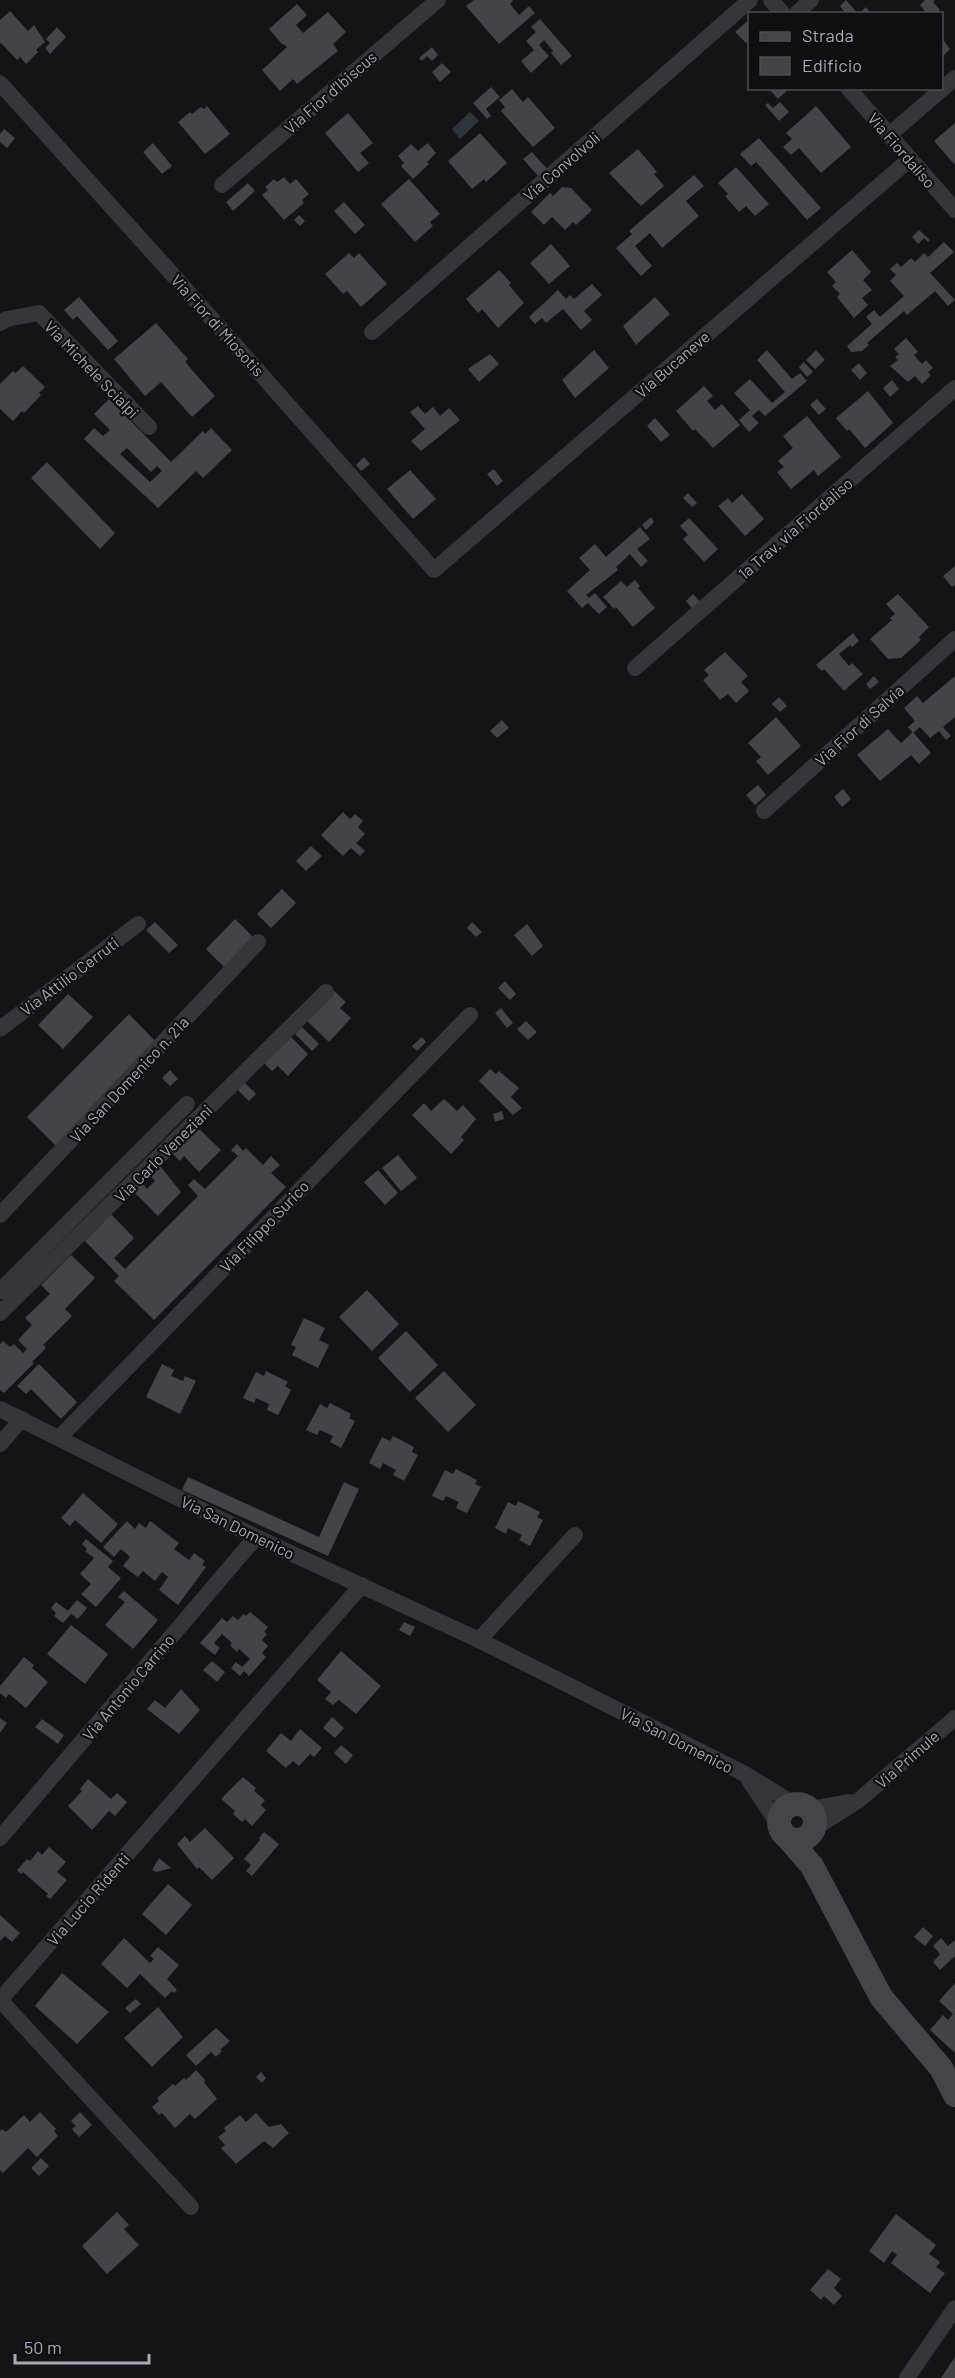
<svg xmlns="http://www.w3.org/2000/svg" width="955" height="2378" viewBox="0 0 955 2378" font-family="Barlow,sans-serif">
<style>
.water{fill:#2d343b}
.building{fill:#434449;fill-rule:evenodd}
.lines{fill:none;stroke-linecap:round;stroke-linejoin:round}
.street{stroke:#35363b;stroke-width:16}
.secondary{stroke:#43454b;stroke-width:24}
.labels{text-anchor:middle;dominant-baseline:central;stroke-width:4.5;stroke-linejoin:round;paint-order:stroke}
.street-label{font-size:16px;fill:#a6aab6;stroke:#0f0f11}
</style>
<rect width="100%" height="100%" fill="#141416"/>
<!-- water -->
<path class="water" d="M470 112 479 121 460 139 452 129Z"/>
<!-- building -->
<g class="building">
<path d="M474 0H512L513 1 510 4 519 15 529 6 535 13 499 44 466 6Z"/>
<path d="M846 0 858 14H846L840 6Z"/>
<path d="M925 0H935L933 2 940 10 936 14H927L920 5Z"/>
<path d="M297 4 307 15 296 25 303 33 328 12 346 32 333 44 338 51 297 84 293 79 280 91 262 70 287 47 284 44 283 45 269 29Z"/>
<path d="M866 7 871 14H859Z"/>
<path d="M10 11 28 31 34 25 45 42 36 50 38 52 26 64 20 57 17 60 1 43 0 44V20Z"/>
<path d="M540 19 572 56 561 65 551 53 553 51 544 40 539 45 549 56 531 73 521 61 534 50 526 41 536 32 531 27Z"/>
<path d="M750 19V40L746 43 735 32Z"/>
<path d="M57 27 66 37 50 54 45 48 50 43 46 39Z"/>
<path d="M942 38 950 49 942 57Z"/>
<path d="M432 47 438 55 432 61 427 56 422 61 419 58Z"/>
<path d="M442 63 451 72 440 82 432 72Z"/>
<path d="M491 87 500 97 486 109 491 116 487 119 473 103Z"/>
<path d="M768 88H790L778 99Z"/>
<path d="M512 89 523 102 528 97 555 128 533 147 501 111 505 107 499 100Z"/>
<path d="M780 102 789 112 779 121 765 105 768 103 773 108Z"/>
<path d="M207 106 230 134 205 154 178 122 190 112 192 114 201 107 204 109Z"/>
<path d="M816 106 851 147 821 173 799 148 791 155 783 147 792 139 786 133Z"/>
<path d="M348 113 373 143 360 153 369 163 358 172 325 133Z"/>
<path d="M955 123V165L934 141Z"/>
<path d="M4 129 15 138 7 148 0 142V134Z"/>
<path d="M480 133 507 163 486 182 484 179 472 189 448 161Z"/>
<path d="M759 138 821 208 807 220 756 162 751 166 740 154Z"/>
<path d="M153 143 172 166 162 174 143 152Z"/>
<path d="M428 143 436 153 427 162 429 164 413 179 401 166 404 163 398 156 411 144 418 151Z"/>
<path d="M638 149 657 172 654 174 664 186 641 206 609 173Z"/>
<path d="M532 152 549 171 540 178 523 159Z"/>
<path d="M736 167 769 204 755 216 746 206 739 212 725 196 728 194 718 183Z"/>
<path d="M694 175 704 186 686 201 699 216 662 248 650 233 635 246 652 266 641 276 616 248 632 234 629 231Z"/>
<path d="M284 177 290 184 296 179 309 194 302 200 304 203 284 220 262 195 268 190 265 187 274 179 277 182Z"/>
<path d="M409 179 440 214 430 222 433 226 415 242 381 204Z"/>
<path d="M248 183 255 191 233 211 226 202Z"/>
<path d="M562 187 571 188 592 210 576 225 573 222 565 230 552 217 544 225 531 212 550 193 553 196Z"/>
<path d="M344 202 365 225 355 234 334 211Z"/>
<path d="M299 215 305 221 300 226 294 220Z"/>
<path d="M919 230 930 240 928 242 924 238 918 244 912 237Z"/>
<path d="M944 242 954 252 930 273 955 300 948 306 935 291 907 315 904 311 867 343 869 345 862 351 851 352 847 346 872 324 866 317 874 310 880 317 904 296 890 281 896 275 890 269 897 263 901 267 911 258 915 262 924 253 928 257Z"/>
<path d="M551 244 570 266 549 284 530 263Z"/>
<path d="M852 250 871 272 863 280 872 290 862 298 868 305 854 318 837 297 840 294 832 286 836 282 827 272Z"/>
<path d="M349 253 354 258 359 253 387 284 361 307 347 291 343 294 325 274Z"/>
<path d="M499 270 511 283 509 285 524 303 498 328 482 309 478 313 466 299Z"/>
<path d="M592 284 602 295 584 311 592 320 581 330 563 309 546 323 542 318 535 324 529 317 558 290 566 299 570 295 574 299Z"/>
<path d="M79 297 118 341 108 350 77 316 73 320 64 310Z"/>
<path d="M655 297 670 314 636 345 623 326Z"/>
<path d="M156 323 188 359 185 361 191 369 215 396 192 417 161 382 145 396 114 359Z"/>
<path d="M906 338 918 352 914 355 922 364 926 360 933 368 928 372 931 375 922 384 915 376 908 382 890 366 898 360 895 357 899 354 894 349Z"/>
<path d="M594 350 609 368 575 398 562 380Z"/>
<path d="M767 350 792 379 800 373 807 381 765 416 759 410 752 416 759 423 749 432 739 420 750 410 734 393 750 379 772 403 785 392 757 360Z"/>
<path d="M816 350 825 360 815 369 806 360Z"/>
<path d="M490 354 499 364 479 382 468 369Z"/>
<path d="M804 362 813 372 807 377 799 367Z"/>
<path d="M859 363 867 373 860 380 851 370Z"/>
<path d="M23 366 45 387 39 393 41 395 24 413 22 411 13 421 0 409V384L13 371 16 373Z"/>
<path d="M892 380 899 389 890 397 883 388Z"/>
<path d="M704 386 713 396 707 401 715 410 722 404 740 425 713 448 695 429 693 431 676 411Z"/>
<path d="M868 391 893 423 865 448 849 429 847 431 836 418Z"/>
<path d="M109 399 171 462 203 431 205 434 211 428 232 450 203 478 196 471 158 508 84 439 94 428 103 436 110 430 94 414ZM127 448 151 472 157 466 162 471 150 482 120 454Z"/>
<path d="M817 399 826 409 819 415 810 405Z"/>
<path d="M418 406 425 414 433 407 440 416 449 408 460 420 421 451 411 441 425 429 410 412Z"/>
<path d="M807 416 841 457 818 476 814 470 791 489 777 472 784 467 778 461 793 448 783 436Z"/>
<path d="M655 418 670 435 661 442 647 426Z"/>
<path d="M364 457 370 464 361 471 356 465Z"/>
<path d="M47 462 115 533 100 549 31 478Z"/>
<path d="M494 469 503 481 497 486 487 474Z"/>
<path d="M410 470 436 499 413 519 387 489Z"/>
<path d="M688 493 697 503 692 507 683 498Z"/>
<path d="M742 494 764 519 745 536 718 506 728 498 732 503Z"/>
<path d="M651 517 654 522 646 530 642 525Z"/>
<path d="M689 518 718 549 704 562 683 539 688 535 680 526Z"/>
<path d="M640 527 650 539 637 549 648 561 641 567 630 554 616 567 618 570 586 595 589 598 595 593 607 607 599 614 588 603 582 608 567 591 590 570 579 558 595 544 606 557Z"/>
<path d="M955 566V585L952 587 943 576Z"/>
<path d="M635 580 640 586 638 588 655 608 633 627 616 607 614 609 603 597 621 581 627 587Z"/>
<path d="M693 594 702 604 694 611 686 601Z"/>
<path d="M898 594 929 627 919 637 921 640 901 658 888 659 870 639 892 620 890 618 895 614 886 604Z"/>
<path d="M853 633 859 641 852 647 850 645 839 654 849 666 852 663 863 674 844 691 824 669 822 671 816 665Z"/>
<path d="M725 652 748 676 741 682 749 691 736 703 728 694 720 700 703 680 709 675 704 670Z"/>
<path d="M874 676 879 682 870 689 866 684Z"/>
<path d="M955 676V717L943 727 951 736 946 740 939 731 930 738 920 727 913 733 908 727 915 721 904 708 917 696 923 703Z"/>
<path d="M779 697 787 706 780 712 772 704Z"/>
<path d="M776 717 801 746 768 775 756 761 761 757 748 743Z"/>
<path d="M502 720 509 728 497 738 490 731Z"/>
<path d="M888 729 901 743 913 732 931 753 919 764 911 755 880 781 857 755Z"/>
<path d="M758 785 766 795 755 805 746 795Z"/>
<path d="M843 789 851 799 842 807 834 797Z"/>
<path d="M343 812 350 819 355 814 363 821 358 827 365 834 356 843 365 851 360 856 351 848 343 856 321 835Z"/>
<path d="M311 846 322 856 306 871 296 861Z"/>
<path d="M282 889 296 903 271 928 257 914Z"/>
<path d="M235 919 258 942 229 972 206 949Z"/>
<path d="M155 922 178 945 169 953 146 930Z"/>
<path d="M472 922 482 932 476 937 467 928Z"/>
<path d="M527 924 543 946 532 956 514 935Z"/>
<path d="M505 981 516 994 510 1000 498 988Z"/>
<path d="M332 989 346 1002 340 1008 351 1018 329 1042 304 1018Z"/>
<path d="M68 994 93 1017 63 1049 38 1025Z"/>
<path d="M501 1008 513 1023 507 1028 495 1013Z"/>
<path d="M129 1014 159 1045 57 1147 27 1117Z"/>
<path d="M526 1021 537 1032 528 1040 517 1029Z"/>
<path d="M302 1027 319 1044 312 1051 295 1034Z"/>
<path d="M288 1034 308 1054 288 1076 278 1066 272 1071 262 1061Z"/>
<path d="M422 1037 426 1042 417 1051 412 1046Z"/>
<path d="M490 1069 496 1074 499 1071 519 1088 511 1097 522 1108 513 1115 479 1081Z"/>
<path d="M170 1070 178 1079 170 1086 162 1078Z"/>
<path d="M243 1081 256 1094 249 1101 236 1088Z"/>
<path d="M444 1099 457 1111 463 1105 476 1119 461 1137 464 1140 451 1154 412 1115 424 1103 431 1111Z"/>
<path d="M502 1111 504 1119 495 1122 493 1114Z"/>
<path d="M197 1127 221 1150 199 1172 184 1156 180 1161 171 1152Z"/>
<path d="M237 1144 243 1151 246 1148 263 1165 271 1156 280 1165 271 1173 286 1187 154 1320 114 1281 119 1276 85 1241 111 1214 134 1238 114 1258 125 1269 198 1196 188 1185 194 1179 205 1189 238 1156 231 1150Z"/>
<path d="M398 1155 417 1178 401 1191 382 1168Z"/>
<path d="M160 1166 181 1192 158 1216 134 1192 142 1183 147 1189 155 1181 150 1175Z"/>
<path d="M378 1170 398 1193 385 1205 364 1182Z"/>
<path d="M71 1255 95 1278 65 1309 72 1316 43 1345 46 1348 32 1362 34 1363 4 1393 0 1390V1344L3 1341 10 1347 14 1344 23 1353 27 1349 18 1340 32 1325 25 1318 50 1294 41 1285Z"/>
<path d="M367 1290 399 1324 372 1351 339 1317Z"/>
<path d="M304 1318 325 1328 319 1340 329 1345 318 1368 292 1355 296 1347 291 1345Z"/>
<path d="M406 1331 438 1365 410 1392 378 1358Z"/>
<path d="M39 1364 77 1402 61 1419 31 1389 26 1394 17 1386Z"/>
<path d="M162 1364 174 1370 171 1376 183 1381 185 1376 196 1381 180 1414 146 1397Z"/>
<path d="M266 1371 288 1382 285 1386 291 1390 278 1415 267 1410 269 1404 256 1398 254 1403 243 1398 256 1372 264 1376Z"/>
<path d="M444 1371 476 1405 448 1432 415 1398Z"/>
<path d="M330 1403 351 1414 349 1418 355 1421 341 1448 330 1442 333 1436 320 1430 317 1435 306 1430 320 1404 327 1408Z"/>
<path d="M393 1436 414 1447 412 1452 418 1455 404 1481 393 1475 396 1470 383 1463 380 1469 369 1463 382 1437 390 1441Z"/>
<path d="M456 1469 477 1480 475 1484 481 1487 467 1513 456 1508 459 1502 446 1496 443 1501 432 1496 445 1470 453 1474Z"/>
<path d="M188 1477 319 1537 344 1482 359 1489 328 1556 182 1490Z"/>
<path d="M83 1493 118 1524 101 1543 75 1520 70 1526 61 1518Z"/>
<path d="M518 1501 540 1512 537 1517 543 1520 530 1546 519 1540 522 1535 508 1528 506 1534 495 1528 508 1502 516 1506Z"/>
<path d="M127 1521 135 1529 139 1523 146 1528 150 1521 179 1543 174 1549 189 1560 194 1553 205 1561 202 1565 206 1567 178 1605 159 1590 168 1577 162 1572 155 1581 143 1571 138 1577 123 1566 130 1557 121 1549 114 1557 103 1547Z"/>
<path d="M86 1539 113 1561 108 1567 121 1578 96 1607 81 1594 91 1584 80 1574 94 1558 85 1551 87 1549 82 1544Z"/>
<path d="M124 1591 158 1620 133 1649 105 1625 125 1602 118 1597Z"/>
<path d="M77 1600 87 1608 78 1619 71 1614 63 1623 54 1616 56 1613 51 1608 56 1602 68 1611Z"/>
<path d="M250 1612 268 1627 264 1632 267 1634 262 1640 268 1646 262 1653 266 1657 249 1676 244 1671 240 1676 231 1668 236 1662 242 1667 250 1659 239 1649 237 1652 230 1645 232 1643 222 1634 214 1643 220 1648 215 1655 200 1643 222 1618 227 1622 233 1616 238 1620 243 1614 246 1616Z"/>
<path d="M404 1622 415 1627 410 1636 399 1630Z"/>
<path d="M71 1625 108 1654 85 1684 47 1654Z"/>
<path d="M341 1651 381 1686 356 1714 339 1700 333 1705 325 1699 331 1692 317 1680Z"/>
<path d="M24 1657 34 1665 32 1668 48 1682 26 1708 9 1694 6 1698 0 1693V1686Z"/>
<path d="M212 1661 225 1672 217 1682 203 1670Z"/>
<path d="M181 1689 200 1710 179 1734 147 1709 155 1700 165 1708Z"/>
<path d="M332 1717 344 1728 335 1738 323 1728Z"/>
<path d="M0 1718 7 1723 0 1733Z"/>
<path d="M42 1719 64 1735 58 1744 35 1727Z"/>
<path d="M300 1729 322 1748 314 1757 310 1754 299 1766 293 1761 286 1768 266 1751 281 1733 291 1741Z"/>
<path d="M341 1745 353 1755 346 1764 334 1753Z"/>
<path d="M243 1777 256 1788 254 1791 265 1800 261 1805 266 1810 252 1826 245 1819 242 1822 233 1814 235 1811 221 1799Z"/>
<path d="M88 1779 111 1799 117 1793 127 1802 115 1816 109 1811 92 1830 68 1806 82 1791 80 1789Z"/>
<path d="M205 1828 234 1858 212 1880 199 1867 197 1869 177 1844 185 1836 190 1842Z"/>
<path d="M264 1832 279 1844 252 1876 246 1871 251 1865 244 1859 260 1840 259 1838Z"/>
<path d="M49 1847 66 1862 57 1872 67 1880 50 1899 46 1896 48 1894 23 1872 21 1874 17 1870 27 1859 30 1861 38 1851 42 1855Z"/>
<path d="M159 1858 171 1868 156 1872 152 1870Z"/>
<path d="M168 1884 192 1905 166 1935 142 1914Z"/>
<path d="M0 1915 20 1933 12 1942 5 1936 0 1941Z"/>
<path d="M923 1927 933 1936 925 1946 914 1937Z"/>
<path d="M124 1938 150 1963 154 1959 150 1956 158 1947 179 1965 167 1979 177 1990 174 1993 172 1991 165 1998 140 1974 127 1988 101 1964Z"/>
<path d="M941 1938 948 1946 955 1940V1956L940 1970 933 1962 940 1954 933 1946Z"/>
<path d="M62 1973 109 2012 77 2044 35 2006Z"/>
<path d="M955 1983V2053L930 2030 943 2015 948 2020 953 2014 939 2001Z"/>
<path d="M136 1999 141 2004 130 2013 125 2008Z"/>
<path d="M158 2007 183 2037 152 2067 124 2038Z"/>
<path d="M216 2028 230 2041 220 2050 222 2051 216 2057 211 2052 196 2066 186 2055Z"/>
<path d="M196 2070 205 2080 204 2082 217 2099 195 2119 190 2114 175 2128 162 2113 159 2115 152 2107 159 2101 157 2098 173 2084 175 2086 184 2078 186 2080Z"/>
<path d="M261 2072 266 2078 262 2083 256 2077Z"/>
<path d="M40 2112 56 2129 54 2131 58 2136 37 2157 28 2148 3 2173 0 2170V2131L2 2129 6 2132 24 2115 30 2122Z"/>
<path d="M80 2112 92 2125 79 2137 72 2129 76 2126 71 2121Z"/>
<path d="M256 2113 269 2127 281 2124 289 2133 273 2148 264 2141 236 2164 221 2148 225 2145 218 2137 226 2131 224 2128 240 2115 246 2122Z"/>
<path d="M41 2158 49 2166 39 2176 31 2168Z"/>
<path d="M117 2212 129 2225 124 2229 139 2245 107 2274 82 2246Z"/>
<path d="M896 2214 936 2245 929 2254 940 2262 936 2267 945 2273 930 2293 891 2263 897 2255 892 2251 884 2263 869 2251Z"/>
<path d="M828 2269 841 2279 834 2288 842 2296 834 2305 824 2296 821 2300 810 2290Z"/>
<path d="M955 2357V2378H941Z"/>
</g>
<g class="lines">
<!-- street -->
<g class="street">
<path d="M771 0 783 14"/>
<path d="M796 14 811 0"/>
<path d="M0 83 181 284 434 570 910 159"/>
<path d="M848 88 955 210"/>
<path d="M889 135 955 78"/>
<path d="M222 185 438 0"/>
<path d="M0 323 7 319 39 313 149 427"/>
<path d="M372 332 750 0"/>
<path d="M635 668 955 388"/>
<path d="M764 811 955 639"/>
<path d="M0 1029 138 924"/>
<path d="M0 1215 258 942"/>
<path d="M0 1291 187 1104"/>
<path d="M0 1313 326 992"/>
<path d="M0 1409 256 1537 479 1640 745 1774 794 1804"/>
<path d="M59 1438 470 1015"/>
<path d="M0 1444 22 1419"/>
<path d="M479 1640 575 1535"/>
<path d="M749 1780 780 1827"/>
<path d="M810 1809 849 1802"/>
<path d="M815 1828 859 1800 955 1718"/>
<path d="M0 1838 256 1537"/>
<path d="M191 2207 0 2000 362 1585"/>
<path d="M907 2378 955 2308"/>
</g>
<!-- secondary -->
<g class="secondary">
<circle cx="797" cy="1822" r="18"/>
<path d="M786 1836 812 1866 881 1997 941 2068 955 2095"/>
</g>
</g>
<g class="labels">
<!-- street labels -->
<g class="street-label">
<text transform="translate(330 92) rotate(-41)">Via Fior d'Ibiscus</text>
<text transform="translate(902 150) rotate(49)">Via Fiordaliso</text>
<text transform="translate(561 166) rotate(-41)">Via Convolvoli</text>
<text transform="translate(218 325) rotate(48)">Via Fior di Miosotis</text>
<text transform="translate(672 364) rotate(-41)">Via Bucaneve</text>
<text transform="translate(92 369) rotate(46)">Via Michele Scialpi</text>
<text transform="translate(795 528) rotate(-41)">1a Trav. via Fiordaliso</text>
<text transform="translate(859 725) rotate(-42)">Via Fior di Salvia</text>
<text transform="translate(69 976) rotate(-37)">Via Attilio Cerruti</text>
<text transform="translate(129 1079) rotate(-47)">Via San Domenico n. 21a</text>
<text transform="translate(163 1153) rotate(-45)">Via Carlo Veneziani</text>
<text transform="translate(264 1226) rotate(-46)">Via Filippo Surico</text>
<text transform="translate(238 1527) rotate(26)">Via San Domenico</text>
<text transform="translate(128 1687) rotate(-50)">Via Antonio Carrino</text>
<text transform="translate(677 1740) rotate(27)">Via San Domenico</text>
<text transform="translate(907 1759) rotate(-41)">Via Primule</text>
<text transform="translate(88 1899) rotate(-49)">Via Lucio Ridenti</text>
</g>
</g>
<!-- legend -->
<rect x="748" y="12" width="195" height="78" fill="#0f0f11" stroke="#4b4d53" stroke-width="1.5"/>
<rect x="760" y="32" width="30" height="9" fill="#43454b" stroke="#4b4d53" stroke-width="1.5"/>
<text x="802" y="42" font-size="18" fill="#a6aab6">Strada</text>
<rect x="760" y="57" width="30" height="18" fill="#434449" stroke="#4b4d53" stroke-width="1.5"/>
<text x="802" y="72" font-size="18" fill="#a6aab6">Edificio</text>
<!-- scale -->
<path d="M15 2354v9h134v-9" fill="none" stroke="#a6aab6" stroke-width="3"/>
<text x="24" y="2354" font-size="18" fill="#a6aab6" stroke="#0f0f11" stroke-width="4.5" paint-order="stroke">50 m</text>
</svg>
